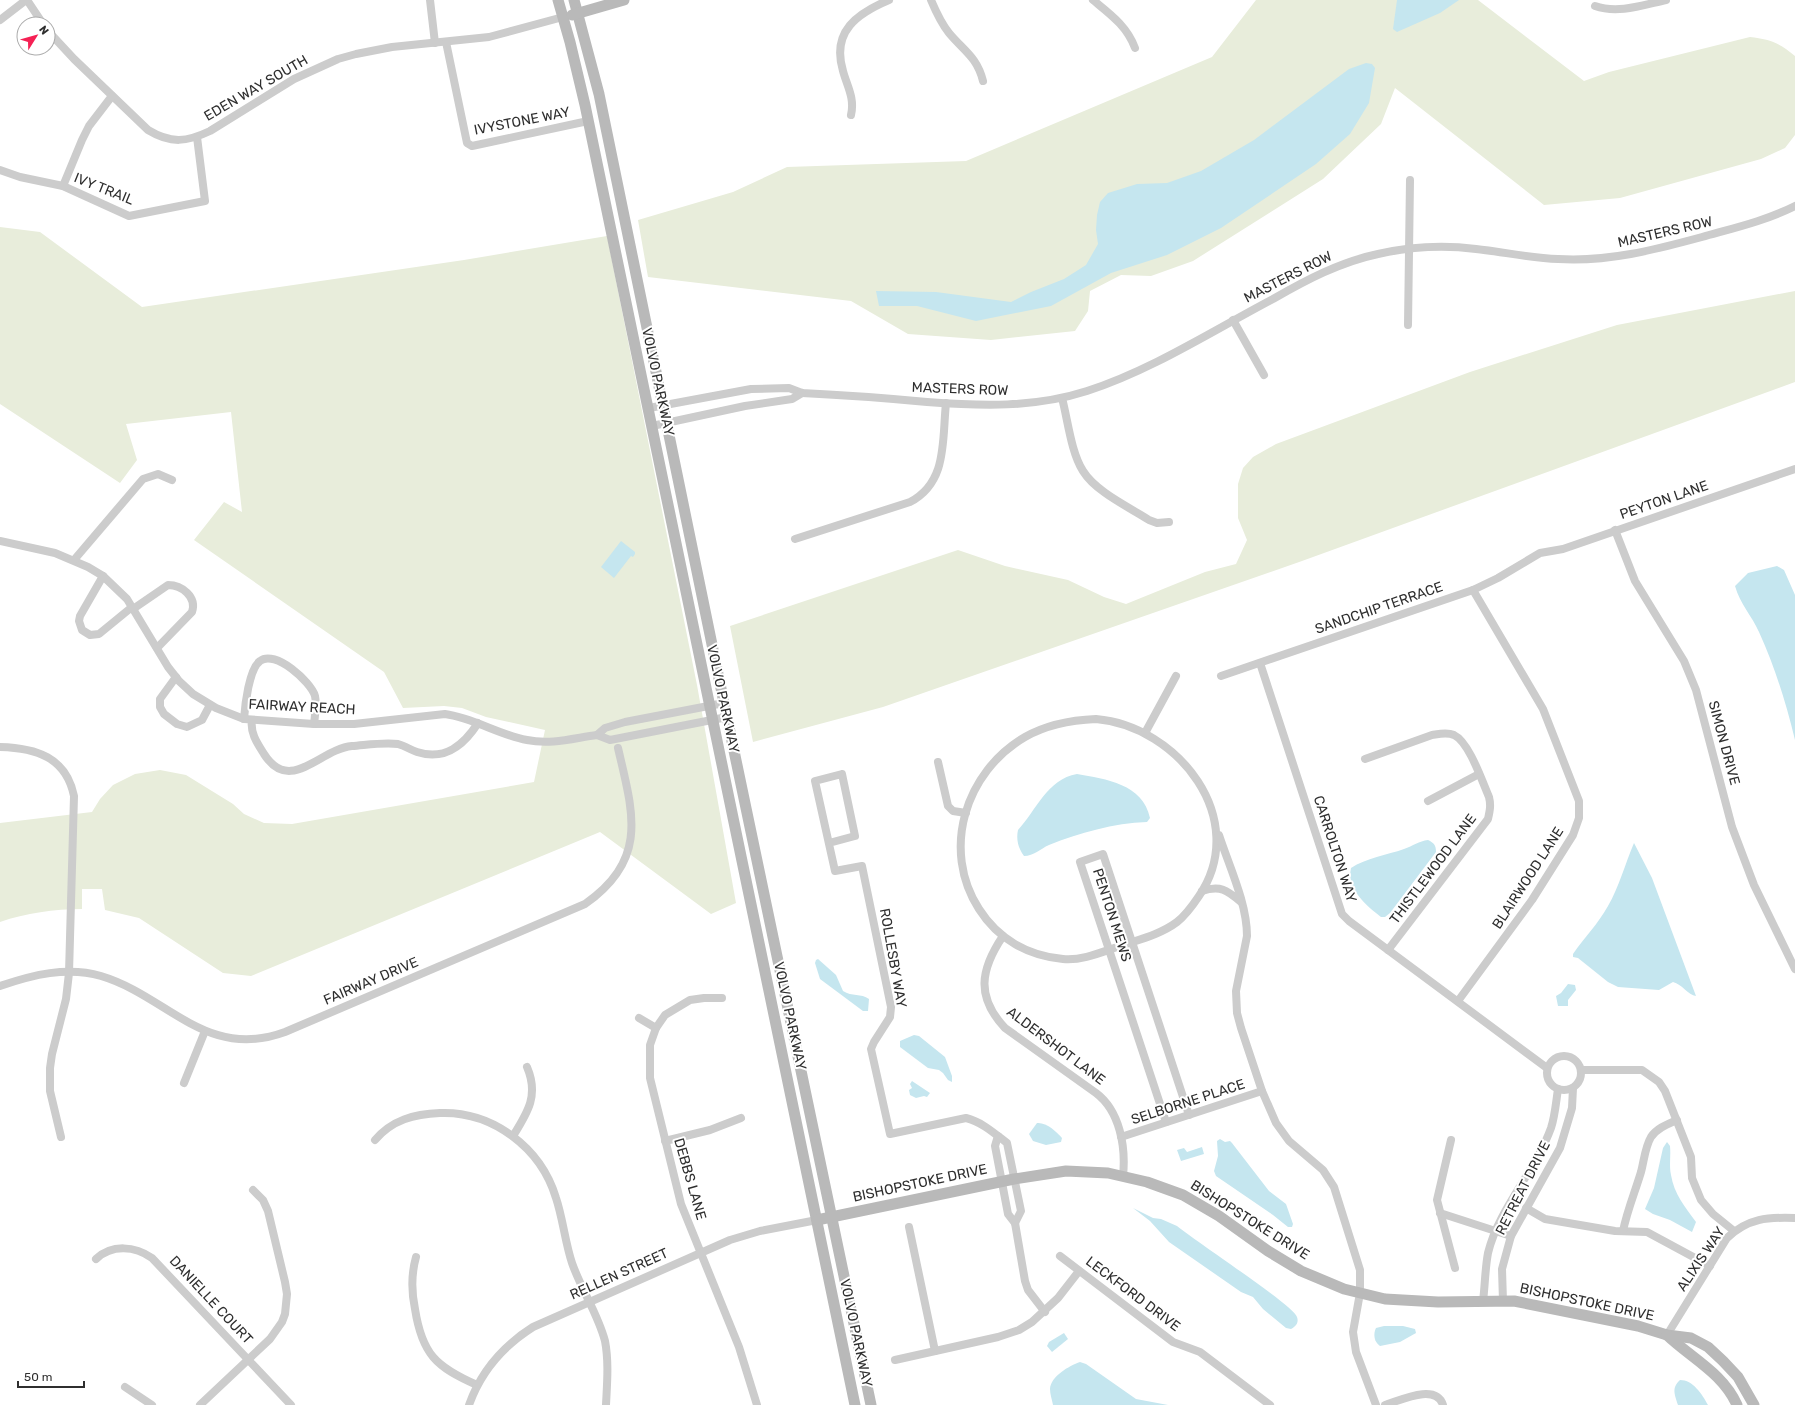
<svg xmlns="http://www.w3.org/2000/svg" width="1795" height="1405" viewBox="0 0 1795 1405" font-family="Rubik,sans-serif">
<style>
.green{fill:#e8eddb}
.water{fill:#c5e6ef}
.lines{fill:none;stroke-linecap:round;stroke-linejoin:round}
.street{stroke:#ccc;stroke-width:8}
.secondary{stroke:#b9b9b9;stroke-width:11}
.labels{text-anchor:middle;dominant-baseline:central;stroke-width:4;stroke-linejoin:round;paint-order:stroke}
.street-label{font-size:14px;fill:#2f2f2f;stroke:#fff}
</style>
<rect width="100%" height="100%" fill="#fff"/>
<!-- green -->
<g class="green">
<path d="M1256 0H1478L1584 81 1609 72 1750 37C1769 39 1780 43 1795 56V135L1785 148 1761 159 1620 198 1544 205 1395 88 1381 124 1323 179 1193 261 1151 276 1121 275 1090 291 1088 311 1075 331 991 340 908 334 851 301 648 277 638 220 733 192 787 167 966 161 1212 57Z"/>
<path d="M0 227 40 232 142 307 464 260 607 236 697 685 736 903 711 914 600 832 251 976 223 973 139 918 105 910 102 889H82V909C54 909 26 913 0 922V823L92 812 100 799 113 785 135 774 160 770 186 775 233 804 244 814 264 823 292 824 534 782 545 730 486 717 462 708 444 706 403 708 384 672 194 540 224 502 242 512 231 412 126 424 137 460 120 483 0 404Z"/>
<path d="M1795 291V382L1302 561 883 707 753 742 730 626 958 550 1005 566 1068 580 1104 597 1126 604 1205 572 1236 564 1247 540 1238 518V484L1243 468 1253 457 1276 444 1470 372 1617 325Z"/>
</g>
<!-- water -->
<g class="water">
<path d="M1397 0H1459L1440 13 1397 32 1393 29Z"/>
<path d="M1366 63 1372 64 1375 68 1369 103 1350 134 1316 164 1221 228 1167 255 1111 273 1051 306 976 321 917 306H879L876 291 936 292 1011 302 1031 292 1064 279 1086 265 1098 244 1096 230 1097 215 1100 202 1108 193 1137 184 1167 183 1201 171 1254 140 1349 69Z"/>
<path d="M621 541 635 552V554L633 557 631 556 614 578 601 567Z"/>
<path d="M1777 566 1784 570 1795 595V740C1786 703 1775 667 1759 632 1752 616 1740 604 1735 586L1748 573Z"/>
<path d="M1077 774C1106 779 1143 784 1150 818L1147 822C1114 823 1079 833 1049 845 1040 849 1034 856 1024 856 1018 848 1016 839 1018 830 1036 811 1047 779 1077 774Z"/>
<path d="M1428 840C1434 843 1436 845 1436 852L1390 913 1385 917H1381C1367 906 1346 889 1351 868 1366 858 1387 855 1404 849 1413 846 1419 841 1428 840Z"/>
<path d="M1634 843 1652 878 1696 996C1688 995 1682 984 1673 982L1659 990 1618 987 1608 982 1578 958 1573 957V954C1584 938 1598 924 1608 906 1619 887 1625 864 1634 843Z"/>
<path d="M818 959 836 975 843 991C852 997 861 993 869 999L868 1011H863L820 979 815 963 816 960Z"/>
<path d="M1568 984 1575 985 1576 990 1568 1000V1006H1558L1556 996 1561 993Z"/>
<path d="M914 1035 919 1036 945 1057 952 1076V1082L948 1080 943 1073 939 1070 928 1068 900 1047V1041Z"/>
<path d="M912 1081 930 1093 927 1097 924 1096 916 1098 910 1095 909 1090 912 1088 910 1084Z"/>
<path d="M1037 1123C1046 1122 1056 1131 1062 1138L1061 1142 1046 1145 1033 1141 1029 1134Z"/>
<path d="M1220 1139 1225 1142 1230 1141 1232 1143 1269 1191 1286 1204 1293 1224 1292 1227H1288L1273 1215 1216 1176 1214 1171 1218 1156 1217 1141Z"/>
<path d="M1667 1142 1670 1146C1671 1155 1669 1166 1671 1175 1674 1194 1685 1207 1696 1222L1692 1232 1670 1220 1653 1214 1645 1209 1654 1188 1663 1148Z"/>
<path d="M1202 1147 1204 1154 1181 1161 1177 1150 1184 1148 1187 1152Z"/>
<path d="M1133 1208 1153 1218 1161 1219 1177 1226C1195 1241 1293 1305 1297 1317 1299 1323 1296 1326 1291 1329L1286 1328 1263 1309 1253 1297 1241 1292 1169 1242 1150 1221Z"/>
<path d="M1384 1326H1403L1415 1329 1416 1333 1400 1342 1380 1346C1374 1342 1373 1334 1376 1328Z"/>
<path d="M1064 1333 1068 1339 1052 1352 1047 1346 1049 1342Z"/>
<path d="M1080 1362 1086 1364 1136 1399 1168 1405H1053C1052 1400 1050 1394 1050 1389 1051 1376 1069 1366 1080 1362Z"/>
<path d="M1680 1380C1693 1380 1702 1394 1708 1405H1678C1675 1395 1671 1388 1680 1380Z"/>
</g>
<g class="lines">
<!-- street -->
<g class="street">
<path d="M27 0 43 24"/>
<path d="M430 0 435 43"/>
<path d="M931 0C936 12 941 23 949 33 964 51 977 57 983 81"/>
<path d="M1093 0C1110 14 1127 26 1135 48"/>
<path d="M1595 6C1618 14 1643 5 1666 0"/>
<path d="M0 20 26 0"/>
<path d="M48 31 74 59 148 130C171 144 187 142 210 131L294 79 338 59 356 54 392 47 489 37 563 17"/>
<path d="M446 42 467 143 472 146 588 121"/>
<path d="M851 115C855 98 847 86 843 71 831 31 858 13 889 0"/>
<path d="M0 170 20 177 63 186 129 216 205 201 197 137"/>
<path d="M63 186 82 140 89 126 112 96"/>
<path d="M1233 320 1264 375"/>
<path d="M1408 325 1410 180"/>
<path d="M1062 398C1068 421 1071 452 1083 471 1096 492 1129 507 1149 520L1157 523 1169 522"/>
<path d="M649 408 751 389 789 388 802 393C844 395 885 398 927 402 981 406 1034 408 1087 391 1150 371 1214 330 1273 299 1306 280 1340 262 1378 254 1409 247 1444 245 1476 249 1503 252 1531 258 1558 259 1608 262 1654 250 1702 237 1734 228 1765 221 1795 206"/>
<path d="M652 426 745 406 792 399 802 393"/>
<path d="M1615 530 1635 581 1684 661 1696 690 1732 827 1754 885 1795 969"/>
<path d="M795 539 910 502C948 482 942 440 946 403"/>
<path d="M0 541 55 553 88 567 103 576 127 599 168 667 179 681 193 694 216 708 244 719 314 724H354L445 714C474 718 499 735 527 740 551 745 574 738 597 735"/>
<path d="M74 560 143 479 158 474 172 480"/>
<path d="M103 576 80 616 79 621 82 630 90 635 99 634 132 607"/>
<path d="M133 609 168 585C182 585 197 597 192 612L157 648"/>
<path d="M1260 663 1342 914 1349 921 1547 1068"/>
<path d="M1221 676 1473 590 1498 578 1540 553 1563 549 1795 469"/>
<path d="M176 677 160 699V707L164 714 177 724 187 727 202 720 210 705"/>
<path d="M724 703 625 722 605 728 597 735 610 740 727 717"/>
<path d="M244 719C245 705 249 669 260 661 275 649 311 682 315 696 317 705 315 715 314 724"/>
<path d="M1096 719C1178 726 1251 819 1199 896 1193 905 1186 915 1177 922 1161 934 1141 939 1123 945 1104 951 1083 961 1063 959 1028 956 998 939 979 909 941 850 965 772 1025 737 1046 725 1072 720 1096 719Z"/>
<path d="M252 720C250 733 257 743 264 754 290 795 320 749 352 746 366 745 384 742 398 744 405 746 411 750 417 752 445 761 464 745 478 723"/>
<path d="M1145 733 1176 676"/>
<path d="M0 747C36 748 66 757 74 796L69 973 66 999 52 1054 50 1068V1091L61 1137"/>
<path d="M1365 759 1432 735C1439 734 1447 732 1454 735 1469 742 1482 781 1489 797 1491 805 1490 810 1488 819L1388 950"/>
<path d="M938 762 948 806 953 811 966 813"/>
<path d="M1428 801 1479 774"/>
<path d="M1219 835C1229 866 1247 903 1247 936L1236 991 1237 1013 1241 1028 1262 1091 1276 1123 1289 1141 1323 1170 1334 1187 1360 1270V1293L1353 1332 1356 1352 1376 1405"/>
<path d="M829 843 855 836 842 774 815 781 835 871 862 866 891 1007 890 1017 874 1042 871 1049 890 1134 966 1118C982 1122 994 1133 1007 1143L1021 1211 1015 1223"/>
<path d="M1202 891C1220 885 1227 890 1241 902"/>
<path d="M1003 936C980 970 976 997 1005 1028L1096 1093C1120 1111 1126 1147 1123 1176"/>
<path d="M0 986C32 975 67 966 101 976 168 996 206 1061 285 1032L585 904C649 859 633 813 618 748"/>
<path d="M722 998H704L690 1000 665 1015 656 1028 650 1045V1078L681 1204 739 1347 757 1405"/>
<path d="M1458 1001 1532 900 1573 835 1579 818V801L1543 709 1473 590"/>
<path d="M639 1018 656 1028"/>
<circle cx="1564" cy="1073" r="17"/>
<path d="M1581 1070H1642L1659 1082 1665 1091 1691 1157 1692 1178 1701 1200 1713 1214 1734 1231"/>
<path d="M184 1083 205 1031"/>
<path d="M1166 1122 1080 862 1103 854 1189 1115"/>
<path d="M513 1136C528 1112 539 1095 527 1067"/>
<path d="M998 1136 995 1146 1008 1214 1015 1223 1025 1281 1028 1290 1045 1312"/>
<path d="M1121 1137 1262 1091"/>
<path d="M375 1140C392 1120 414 1114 440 1113 493 1111 541 1148 556 1198 563 1219 565 1242 572 1263 581 1289 598 1314 605 1341 609 1362 607 1384 606 1405"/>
<path d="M1451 1140 1437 1200 1455 1268"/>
<path d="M665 1141 710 1130 741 1118"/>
<path d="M1526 1208 1545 1219 1615 1231 1647 1232 1710 1266"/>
<path d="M1440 1213 1511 1236"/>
<path d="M909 1227 935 1351"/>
<path d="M1623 1231C1627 1211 1635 1192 1641 1172 1644 1161 1645 1147 1651 1137 1657 1128 1668 1124 1677 1120"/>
<path d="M1060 1256 1173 1342 1200 1352 1270 1405"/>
<path d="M416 1257C411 1275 411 1290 415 1309 422 1354 436 1367 477 1385"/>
<path d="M96 1259C112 1244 135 1246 152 1258L291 1405"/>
<path d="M1483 1301C1485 1286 1485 1269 1488 1253 1499 1208 1535 1172 1551 1128 1555 1116 1556 1102 1558 1089"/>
<path d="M1503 1301 1502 1269 1511 1236 1560 1148 1572 1108 1573 1088"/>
<path d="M1667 1335 1727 1238C1748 1218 1768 1217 1795 1218"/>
<path d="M895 1360 998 1337 1019 1330 1032 1322 1058 1298 1079 1271"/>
<path d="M125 1387 152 1405"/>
<path d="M200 1405 270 1339 282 1322 285 1314 287 1294 285 1282 268 1211 263 1200 253 1190"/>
<path d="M469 1405C481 1371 503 1346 533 1327L730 1240 760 1231 817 1220"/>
<path d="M1385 1405C1401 1400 1436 1383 1443 1405"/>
</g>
<!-- secondary -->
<g class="secondary">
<path d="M558 0 570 42 585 105 855 1405"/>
<path d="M574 0 599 94 724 703 871 1405"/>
<path d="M572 15 624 0"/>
<path d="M817 1220 1014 1179 1066 1171 1108 1173 1147 1182 1183 1195 1219 1216 1268 1251 1301 1271 1344 1289 1385 1299 1438 1302 1514 1301 1638 1326 1667 1335 1691 1338 1708 1347 1723 1361 1738 1377 1754 1405"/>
<path d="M1667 1335C1691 1358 1723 1373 1737 1405"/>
</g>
</g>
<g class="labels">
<!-- street labels -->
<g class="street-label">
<text transform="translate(256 88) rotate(-30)">EDEN WAY SOUTH</text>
<text transform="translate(522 121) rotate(-11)">IVYSTONE WAY</text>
<text transform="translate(104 189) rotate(22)">IVY TRAIL</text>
<text transform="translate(1665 232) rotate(-13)">MASTERS ROW</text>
<text transform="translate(1288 277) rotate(-27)">MASTERS ROW</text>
<text transform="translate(658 382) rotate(78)">VOLVO PARKWAY</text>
<text transform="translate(960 389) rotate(2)">MASTERS ROW</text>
<text transform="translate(1664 500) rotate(-19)">PEYTON LANE</text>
<text transform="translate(1379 608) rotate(-19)">SANDCHIP TERRACE</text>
<text transform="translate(723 699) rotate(78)">VOLVO PARKWAY</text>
<text transform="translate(302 707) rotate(3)">FAIRWAY REACH</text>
<text transform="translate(1724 743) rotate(75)">SIMON DRIVE</text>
<text transform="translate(1335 849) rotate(72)">CARROLTON WAY</text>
<text transform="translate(1433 869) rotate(-53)">THISTLEWOOD LANE</text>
<text transform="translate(1528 878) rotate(-57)">BLAIRWOOD LANE</text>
<text transform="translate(1112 915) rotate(72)">PENTON MEWS</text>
<text transform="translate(893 958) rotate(80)">ROLLESBY WAY</text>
<text transform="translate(371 981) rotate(-23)">FAIRWAY DRIVE</text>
<text transform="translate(790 1016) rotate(78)">VOLVO PARKWAY</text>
<text transform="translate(1056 1046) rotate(37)">ALDERSHOT LANE</text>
<text transform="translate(1188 1102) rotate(-18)">SELBORNE PLACE</text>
<text transform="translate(690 1179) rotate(74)">DEBBS LANE</text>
<text transform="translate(920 1183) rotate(-12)">BISHOPSTOKE DRIVE</text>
<text transform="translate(1523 1188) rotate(-63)">RETREAT DRIVE</text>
<text transform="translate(1250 1220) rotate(32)">BISHOPSTOKE DRIVE</text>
<text transform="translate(1701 1259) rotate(-56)">ALIXIS WAY</text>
<text transform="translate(619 1274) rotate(-24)">RELLEN STREET</text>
<text transform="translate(1133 1294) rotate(37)">LECKFORD DRIVE</text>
<text transform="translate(211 1300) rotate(47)">DANIELLE COURT</text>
<text transform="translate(1587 1302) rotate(12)">BISHOPSTOKE DRIVE</text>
<text transform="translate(856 1333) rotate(78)">VOLVO PARKWAY</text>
</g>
</g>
<!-- north arrow -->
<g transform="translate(36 36) rotate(53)"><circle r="19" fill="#ffffff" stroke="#acacac"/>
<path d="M0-3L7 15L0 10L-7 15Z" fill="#f52154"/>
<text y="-6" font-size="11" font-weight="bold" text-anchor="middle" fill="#2f2f2f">N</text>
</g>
<!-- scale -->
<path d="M18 1381v6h66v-6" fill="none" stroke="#2f2f2f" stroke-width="2"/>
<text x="24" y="1381" font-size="12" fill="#2f2f2f" stroke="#ffffff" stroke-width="3" paint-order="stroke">50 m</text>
</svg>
